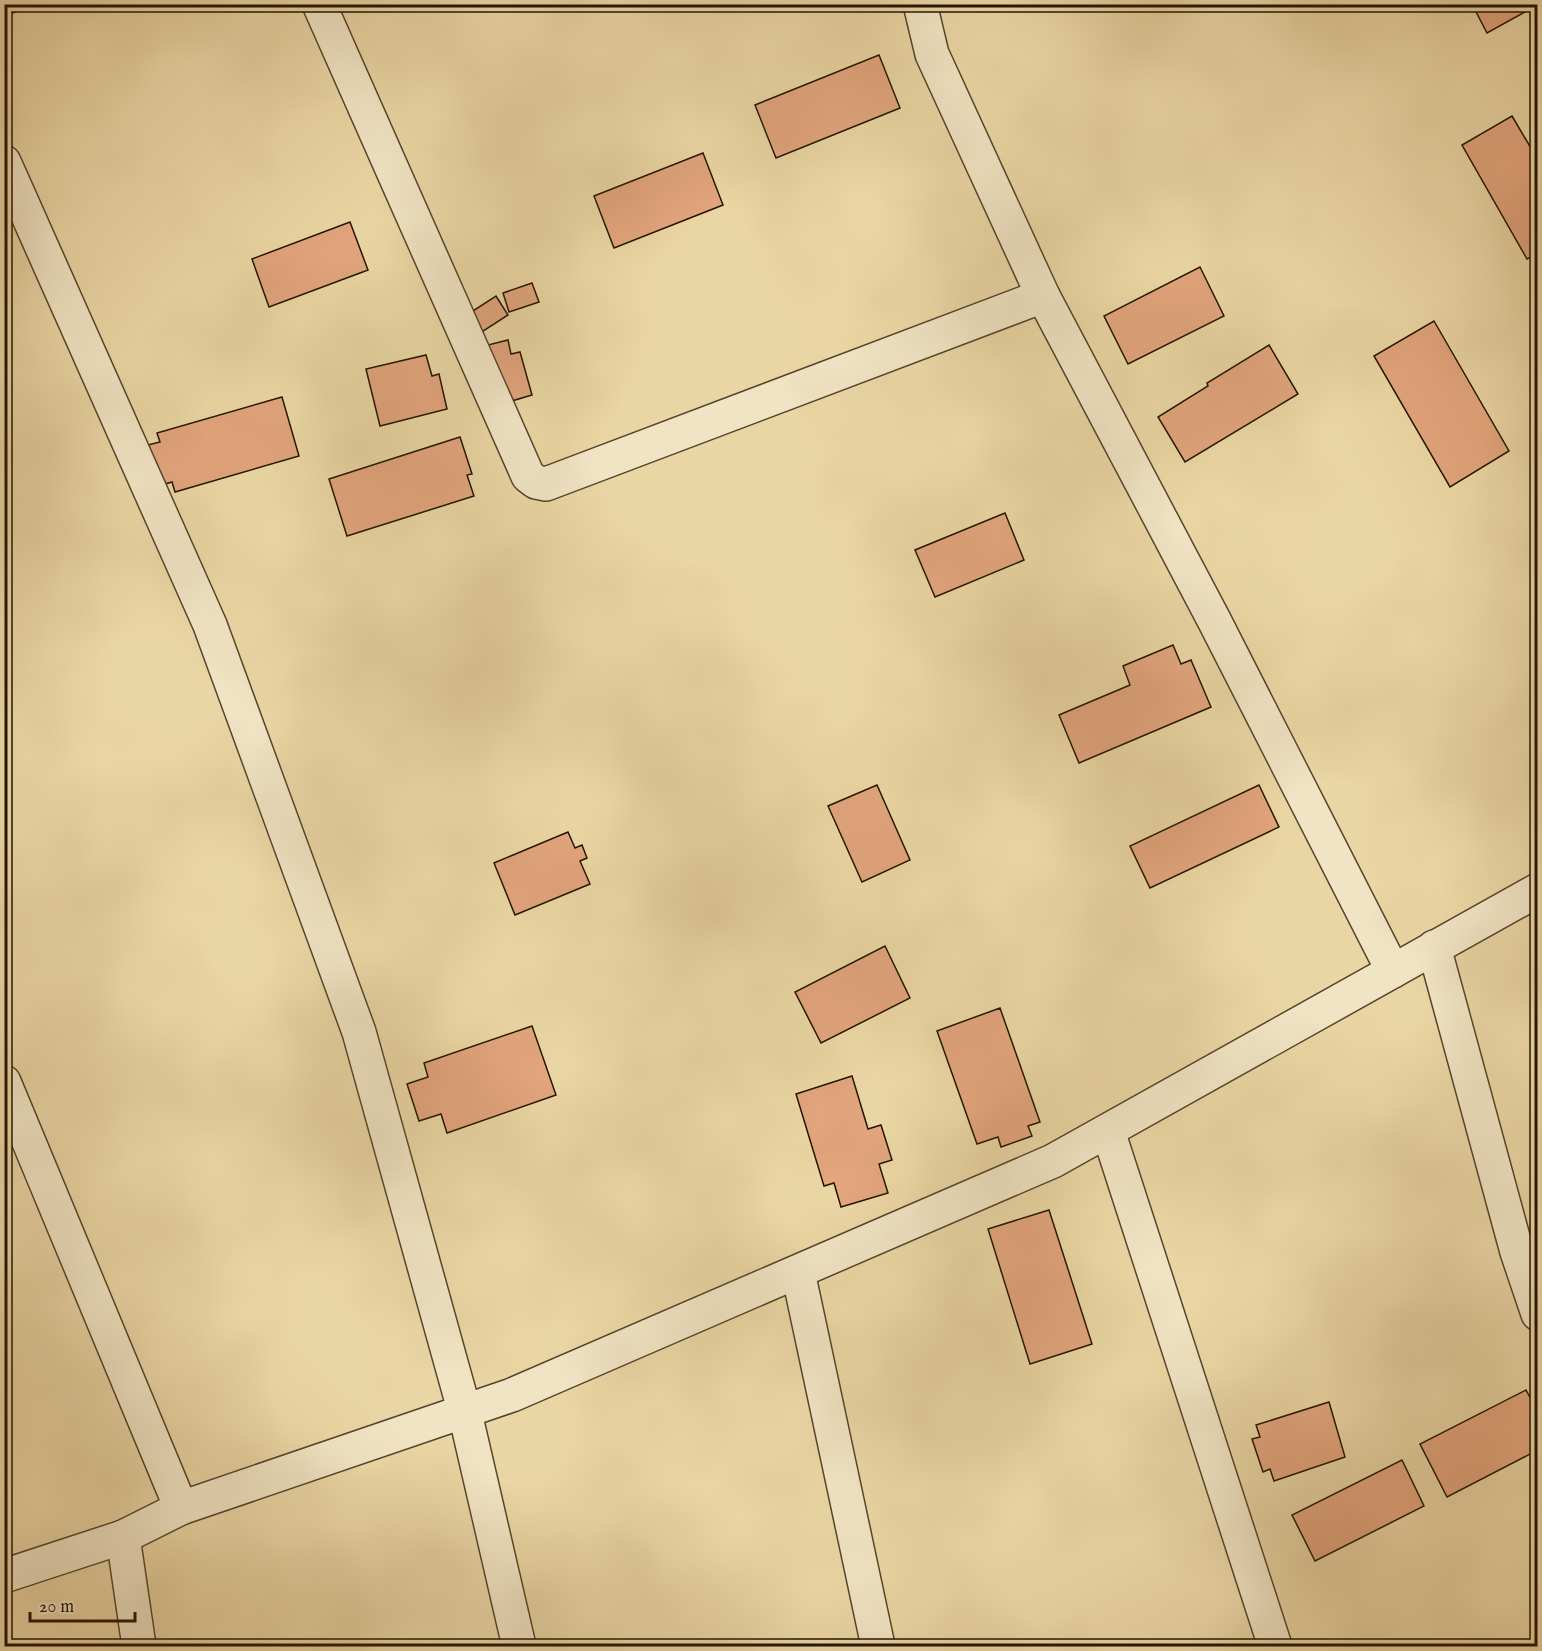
<svg xmlns="http://www.w3.org/2000/svg" width="1542" height="1651" viewBox="0 0 1542 1651" font-family="'IM FELL English',serif">
<style>
.building{fill:#e2a57d;stroke:#231503;stroke-width:1.5}
.lines{fill:none;stroke-linecap:round;stroke-linejoin:round}
.street-casing{stroke:#55452b;stroke-width:36}
.street{stroke:#f1e4c4;stroke-width:33}
</style>
<rect width="100%" height="100%" fill="#ead6a4"/>
<filter id="stains"><feTurbulence type="fractalNoise" baseFrequency=".00333" numOctaves="4"/><feColorMatrix values="0 0 0 0 .2 0 0 0 0 .09 0 0 0 0 .02 0 0 0 .5 -.17"/></filter>
<radialGradient id="worn" r=".72"><stop offset=".6" stop-color="#630" stop-opacity="0"/><stop offset="1" stop-color="#630" stop-opacity=".3"/></radialGradient>
<!-- building -->
<g class="building">
<path d="M4 4H38L4 16Z"/>
<path d="M1472 4H1530L1532 8 1487 33Z"/>
<path d="M879 55 900 108 776 158 755 105Z"/>
<path d="M1512 116 1538 160V253L1527 259 1462 145Z"/>
<path d="M703 153 723 205 614 248 594 196Z"/>
<path d="M350 222 368 270 269 307 252 259Z"/>
<path d="M1200 267 1224 316 1128 364 1104 316Z"/>
<path d="M532 283 539 302 509 312 503 293Z"/>
<path d="M496 296 508 315 474 337 462 318Z"/>
<path d="M1434 321 1509 451 1450 487 1374 356Z"/>
<path d="M508 340 511 354 520 352 532 395 505 403 488 345Z"/>
<path d="M1269 345 1298 394 1185 462 1158 417 1208 386 1207 383Z"/>
<path d="M426 355 432 376 439 374 447 409 380 426 366 369Z"/>
<path d="M282 397 299 456 175 492 172 482 152 488 140 447 160 442 157 433Z"/>
<path d="M460 437 472 474 467 475 474 496 347 536 329 479Z"/>
<path d="M1005 513 1024 560 935 597 915 550Z"/>
<path d="M1173 645 1181 664 1191 660 1211 707 1079 763 1059 715 1130 685 1123 666Z"/>
<path d="M877 785 910 860 862 882 828 806Z"/>
<path d="M1259 785 1279 827 1150 888 1130 846Z"/>
<path d="M568 832 575 848 582 845 587 858 580 861 590 884 515 915 494 863Z"/>
<path d="M885 946 910 998 821 1043 795 992Z"/>
<path d="M1000 1008 1040 1122 1028 1126 1032 1136 1001 1147 998 1137 977 1144 937 1031Z"/>
<path d="M532 1026 556 1095 447 1133 441 1114 419 1121 407 1084 428 1077 424 1063Z"/>
<path d="M852 1076 868 1129 881 1125 892 1160 879 1164 888 1193 841 1207 834 1183 824 1186 796 1094Z"/>
<path d="M1049 1210 1092 1344 1030 1364 988 1229Z"/>
<path d="M1526 1390 1538 1412V1450L1447 1497 1420 1444Z"/>
<path d="M1329 1402 1345 1457 1274 1481 1270 1469 1263 1472 1252 1439 1260 1437 1256 1425Z"/>
<path d="M1402 1460 1424 1506 1315 1561 1292 1515Z"/>
</g>
<g class="lines">
<defs>
<g id="street">
<path d="M319 4 528 476 536 482 546 484 1043 296"/>
<path d="M920 4 932 54 1043 296 1214 620 1393 971"/>
<path d="M4 162 210 625 359 1032 465 1413 519 1646"/>
<path d="M1434 947 1517 1252 1538 1314"/>
<path d="M4 1082 181 1508"/>
<path d="M1108 1131 1275 1646"/>
<path d="M798 1272 878 1646"/>
<path d="M4 1576 123 1537"/>
<path d="M139 1646 123 1537 181 1508 512 1395 1053 1161 1538 890"/>
</g>
</defs>
<!-- street casing -->
<use href="#street" class="street-casing"/>
<!-- street -->
<use href="#street" class="street"/>
</g>
<!-- margin -->
<rect width="1542" height="1651" fill="none" stroke="#ead6a4" stroke-width="24"/>
<rect x="6" y="6" width="1530" height="1639" fill="none" stroke="#231503" stroke-width="3"/>
<rect x="12" y="12" width="1518" height="1627" fill="none" stroke="#231503" stroke-width="1.5"/>
<!-- scale -->
<path d="M30 1612v9h105v-9" fill="none" stroke="#231503" stroke-width="3"/>
<text x="39" y="1612" font-size="18" fill="#231503" stroke="#f1e4c4" stroke-width="4.5" paint-order="stroke">20 m</text>
<rect width="100%" height="100%" filter="url(#stains)"/>
<rect width="100%" height="100%" fill="url(#worn)"/>
</svg>
